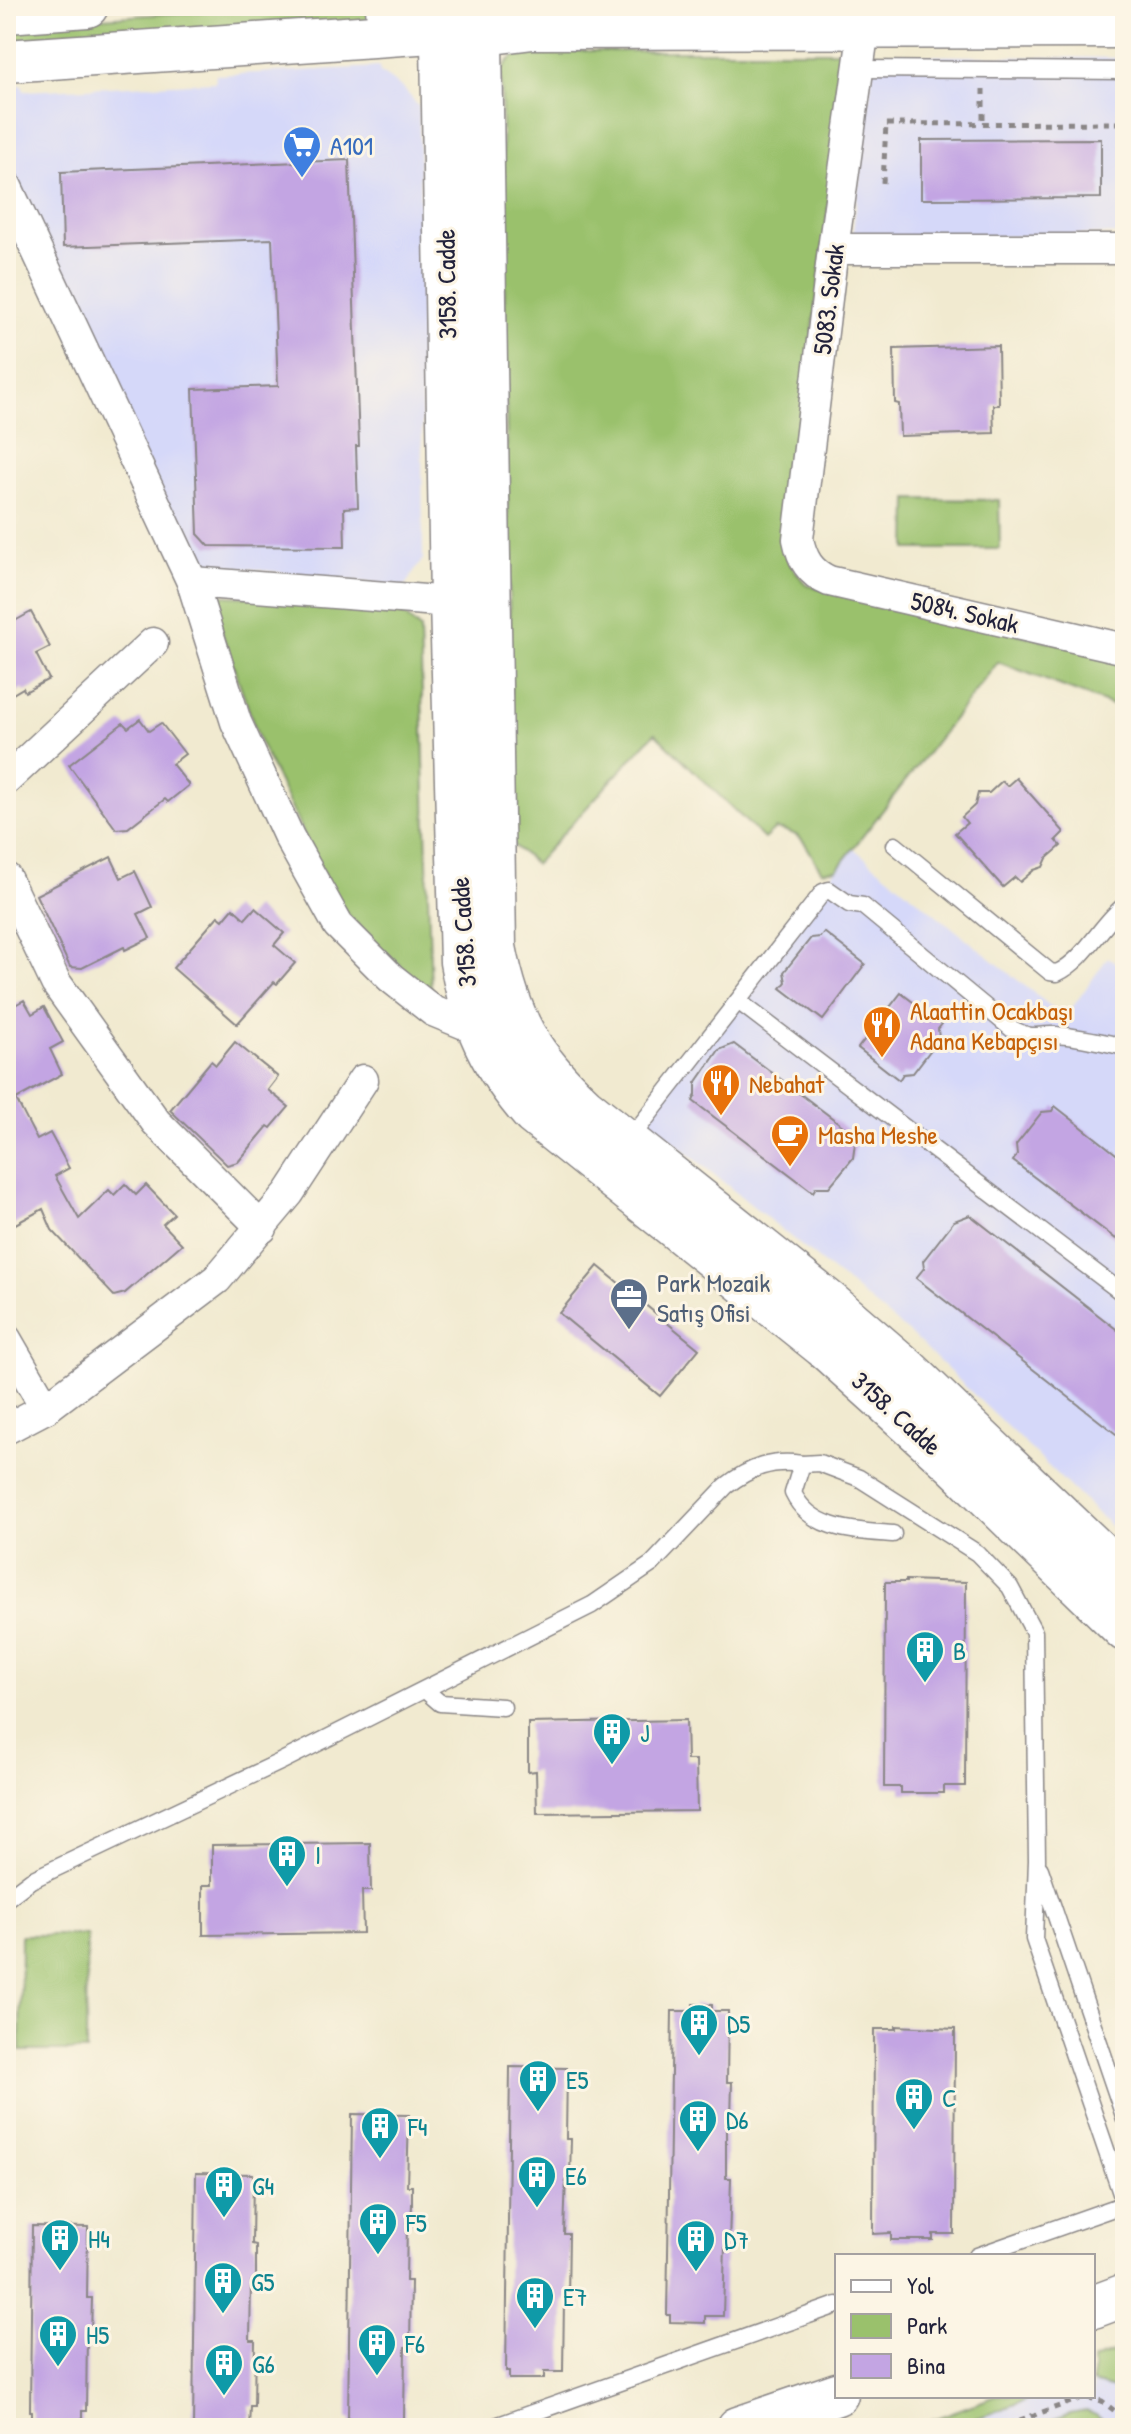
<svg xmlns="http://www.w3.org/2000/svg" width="1131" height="2434" viewBox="0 0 1131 2434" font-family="'Patrick Hand',sans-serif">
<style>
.built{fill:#d5d8f9}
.green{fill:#9ac16c;stroke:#5e7254;stroke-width:2}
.building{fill:#c3a5e3}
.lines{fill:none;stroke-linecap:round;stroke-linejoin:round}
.lane-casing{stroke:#8a8686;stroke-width:19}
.street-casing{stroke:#8a8686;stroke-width:33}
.secondary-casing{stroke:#8a8686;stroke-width:45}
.path{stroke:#8a8686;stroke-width:5;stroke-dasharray:6 6;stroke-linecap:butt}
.lane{stroke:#fff;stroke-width:16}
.street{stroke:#fff;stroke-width:30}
.secondary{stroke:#fff;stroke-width:42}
.labels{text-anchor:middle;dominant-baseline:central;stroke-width:6;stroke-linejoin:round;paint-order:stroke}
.shop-label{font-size:26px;fill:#366cbe;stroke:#fcf5e5;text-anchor:start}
.street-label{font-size:26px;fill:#22223b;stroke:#fcf5e5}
.food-label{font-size:26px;fill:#c56008;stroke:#fcf5e5;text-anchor:start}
.service-label{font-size:26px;fill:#4e5e75;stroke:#fcf5e5;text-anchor:start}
.culture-label{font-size:26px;fill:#0d838f;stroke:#fcf5e5;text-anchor:start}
</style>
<rect width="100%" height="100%" fill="#fcf5e5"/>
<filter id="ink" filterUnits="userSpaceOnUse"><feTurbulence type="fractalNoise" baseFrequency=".0125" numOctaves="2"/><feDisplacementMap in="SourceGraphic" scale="16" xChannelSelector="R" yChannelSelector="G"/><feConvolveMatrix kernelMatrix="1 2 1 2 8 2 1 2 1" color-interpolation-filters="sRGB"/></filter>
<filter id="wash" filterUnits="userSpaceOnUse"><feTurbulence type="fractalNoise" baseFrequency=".006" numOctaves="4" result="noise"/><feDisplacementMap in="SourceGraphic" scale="32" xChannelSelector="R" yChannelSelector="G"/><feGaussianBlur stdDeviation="1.8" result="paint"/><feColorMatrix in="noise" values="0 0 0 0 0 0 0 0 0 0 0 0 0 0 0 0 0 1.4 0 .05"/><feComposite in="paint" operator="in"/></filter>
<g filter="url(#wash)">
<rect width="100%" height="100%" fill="#f1ead0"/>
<!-- built -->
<g class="built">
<path d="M879 55 1125 58V234L852 239 874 60Z"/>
<path d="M379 67 380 72 404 89 419 107 423 559 404 587 194 562 13 177 6 156V85H22L24 91 215 82 216 75Z"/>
<path d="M853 848 1065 1018 1108 957 1125 970V1540L916 1339 641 1115Z"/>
<path d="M1112 2353 1125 2355V2428H909L996 2396H1093V2360Z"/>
</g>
<!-- green -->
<g class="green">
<path d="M291 6H381L382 22 6 42V24Z"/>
<path d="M532 51H837L844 55 846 63 786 548 789 562 806 585 1125 659V710L998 662 837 869 822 871C805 849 809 833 775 829L764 839 655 733 535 864 513 845 501 71C509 58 516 53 532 51Z"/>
<path d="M908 499 999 500 1000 549H907Z"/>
<path d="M209 595 393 605 420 629 431 991 383 954 336 901 261 745Z"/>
<path d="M21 1935H87L86 2051H20Z"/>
<path d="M1112 2353 1125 2355V2398L1113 2389 1093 2383V2360Z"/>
<path d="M996 2396H1038L950 2428H909Z"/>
<path d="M1086 2411 1096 2415 1112 2428H1032L1070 2414Z"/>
</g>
<g id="blocks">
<!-- building -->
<g class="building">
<path d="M1101 139V198L921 199V140Z"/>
<path d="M349 160 359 446H356L358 507 344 508 345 547 209 546 198 534 193 389 278 386 272 239 63 247 61 172Z"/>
<path d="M998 346 999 405H993L994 433 900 436 899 404 895 403 894 349Z"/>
<path d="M31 612 50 647 36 654 49 679 25 692 23 688 6 698V626Z"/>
<path d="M140 719 149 731 161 723 185 754 172 764 189 785 168 802 165 799 128 828 116 829 69 765 123 723 128 728Z"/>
<path d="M1016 778 1064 832 1056 840 1061 846 1047 858 1043 867 1034 870 1020 882 1015 877 1003 887 955 833 967 823 962 817 975 805 978 793H989L1002 781 1007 786Z"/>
<path d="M111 857 121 878 135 871 152 907 138 914 150 938 125 950 124 947 82 968 70 967 36 895Z"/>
<path d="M233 908 245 919 255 908 284 933 274 945 295 963 277 984 274 982 237 1024 173 968 218 916 223 920Z"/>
<path d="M824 932 865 964 823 1020 781 988 786 982 784 972 811 938 820 937Z"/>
<path d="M901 993 942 1024 938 1029 939 1039 913 1073 903 1074 899 1080 858 1048Z"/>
<path d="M24 1000 32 1014 44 1007 63 1042 50 1049 62 1074 16 1099 37 1140 50 1133 69 1168 55 1176 79 1219 109 1190 114 1195 125 1184 136 1195 146 1185 174 1214 163 1224 182 1244 125 1293 114 1296 52 1230 43 1209 6 1229V1010Z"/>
<path d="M235 1042 278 1077 268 1090 289 1107 271 1128 268 1126 238 1162 227 1165 170 1110 211 1061 216 1065Z"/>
<path d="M734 1044 856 1136 853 1158 829 1187H816L813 1192 693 1101 696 1095V1083L719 1050Z"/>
<path d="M1055 1106 1125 1161V1227L1116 1239 1013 1161 1017 1155 1016 1145 1042 1112 1052 1111Z"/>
<path d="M970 1215 1125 1336V1441L916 1278 924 1268 923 1261 954 1221Z"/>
<path d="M598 1266 699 1349 660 1396 559 1313Z"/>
<path d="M906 1580 966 1582 965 1786H944V1793H901V1787H884L885 1582H906Z"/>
<path d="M686 1720 687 1760H696L697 1811 537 1813 536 1771 528 1772V1723Z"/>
<path d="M370 1843 371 1891H362L363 1933 203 1935V1885H212V1845Z"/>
<path d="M693 2004 712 2005V2011H728L727 2082H732L731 2120H726V2178H731L729 2244H725L723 2316H705V2323L670 2322V2315H667L672 2011H693Z"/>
<path d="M896 2026 955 2029 954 2234H933V2240H891V2233L873 2234 874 2029H896Z"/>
<path d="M510 2067 567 2068 566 2139H571L570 2176H566L564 2234H569L568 2300H564L563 2372H544V2379H509V2372H506Z"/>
<path d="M352 2114 409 2115 407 2186H412V2205L411 2223H407L406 2281H411L410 2347H405L404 2419H385V2426L351 2425V2418H348Z"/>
<path d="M196 2173 253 2174 252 2244 256 2245V2282H251L250 2340H255L254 2406H250L249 2428H193Z"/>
<path d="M32 2226 88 2227 87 2298H92L91 2335H87L86 2411H82V2428H32V2411H30Z"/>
</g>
</g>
</g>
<g filter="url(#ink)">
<use href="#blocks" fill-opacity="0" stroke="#8a8686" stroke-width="2"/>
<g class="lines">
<defs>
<g id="lane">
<path d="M860 69 1125 71"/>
<path d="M895 845 1050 972 1057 973C1086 959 1100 925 1125 905"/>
<path d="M738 1001 1125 1295"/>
<path d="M629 1140 823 892 829 890 849 904 863 906 1012 1029C1036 1041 1033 1034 1055 1035 1077 1036 1103 1042 1125 1047"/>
<path d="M893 1534C856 1531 811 1531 793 1493L802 1464 819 1463 859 1478 977 1553 1010 1587 1034 1632 1037 1860 1034 1939 1125 2205"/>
<path d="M425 1690 440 1703 503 1707"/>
<path d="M1040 1869 1125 2119"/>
<path d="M6 1899 31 1880 280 1762 592 1605 652 1564 726 1486C749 1468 772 1459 802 1464"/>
<path d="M977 2256 1125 2204"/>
<path d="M490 2428 837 2305"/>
</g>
<g id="street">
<path d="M381 6 382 22 407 23 408 6"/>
<path d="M442 6 449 20 460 25 477 18 482 6"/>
<path d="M864 28 833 249 798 539C802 559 810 573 829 581L1125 649"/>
<path d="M6 185 192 582 236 722 289 837 338 925 391 978 433 1011 477 1029"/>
<path d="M833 249H1125"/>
<path d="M192 582 451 602"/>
<path d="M6 780 153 643"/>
<path d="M6 878 56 983 156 1122 262 1228"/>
<path d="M6 1339 46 1408"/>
<path d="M6 1429 46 1408 217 1279 289 1193 363 1080"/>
</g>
<g id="secondary">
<path d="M6 12 87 6"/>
<path d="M492 33 533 28 1125 27"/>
<path d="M442 41 451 602 461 962C472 1025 491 1066 533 1114L823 1346 955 1465 1125 1630"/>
<path d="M481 42 495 947C509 1019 530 1057 584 1107L830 1303 908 1370 1125 1577"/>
<path d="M6 61 432 32"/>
<path d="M1093 2307 1125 2295"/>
<path d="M738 2428 837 2394"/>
</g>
</defs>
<!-- lane casing -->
<use href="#lane" class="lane-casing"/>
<!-- street casing -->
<use href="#street" class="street-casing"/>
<!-- secondary casing -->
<use href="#secondary" class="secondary-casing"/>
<!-- path -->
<g class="path">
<path d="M983 89V124"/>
<path d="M883 183 886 124 1125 123"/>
<path d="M997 2428 1085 2397 1102 2401 1125 2419"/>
</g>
<!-- lane -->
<use href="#lane" class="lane"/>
<!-- street -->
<use href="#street" class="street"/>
<!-- secondary -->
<use href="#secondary" class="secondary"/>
</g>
</g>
<!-- icons -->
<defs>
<symbol id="supermarket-pin" viewBox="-11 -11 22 30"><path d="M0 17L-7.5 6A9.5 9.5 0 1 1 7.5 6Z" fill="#3f7fe0" stroke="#fcf5e5"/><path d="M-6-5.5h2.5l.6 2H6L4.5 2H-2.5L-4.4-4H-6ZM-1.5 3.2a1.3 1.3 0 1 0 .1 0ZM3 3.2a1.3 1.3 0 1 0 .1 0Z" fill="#fff"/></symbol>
<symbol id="restaurant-pin" viewBox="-11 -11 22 30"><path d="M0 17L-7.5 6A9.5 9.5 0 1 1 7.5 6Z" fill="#e8710a" stroke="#fcf5e5"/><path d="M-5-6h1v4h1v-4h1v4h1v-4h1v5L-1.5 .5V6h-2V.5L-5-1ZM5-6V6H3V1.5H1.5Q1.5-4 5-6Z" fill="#fff"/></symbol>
<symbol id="cafe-pin" viewBox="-11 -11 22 30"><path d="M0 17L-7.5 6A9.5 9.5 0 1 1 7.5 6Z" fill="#e8710a" stroke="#fcf5e5"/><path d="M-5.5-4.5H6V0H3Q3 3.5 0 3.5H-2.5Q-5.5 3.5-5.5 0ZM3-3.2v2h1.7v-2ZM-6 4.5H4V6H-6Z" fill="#fff"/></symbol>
<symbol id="office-pin" viewBox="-11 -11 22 30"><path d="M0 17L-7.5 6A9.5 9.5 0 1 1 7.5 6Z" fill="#5c6f8a" stroke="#fcf5e5"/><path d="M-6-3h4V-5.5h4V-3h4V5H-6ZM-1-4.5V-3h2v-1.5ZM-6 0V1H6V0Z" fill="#fff"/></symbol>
<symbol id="building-pin" viewBox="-11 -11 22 30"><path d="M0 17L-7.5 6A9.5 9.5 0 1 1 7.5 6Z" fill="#0f9aa8" stroke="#fcf5e5"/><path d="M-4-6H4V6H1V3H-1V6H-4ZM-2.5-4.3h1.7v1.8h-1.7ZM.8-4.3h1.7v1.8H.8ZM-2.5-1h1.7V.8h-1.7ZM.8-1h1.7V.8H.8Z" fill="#fff"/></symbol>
</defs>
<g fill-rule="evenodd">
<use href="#supermarket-pin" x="280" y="123" width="44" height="60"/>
<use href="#restaurant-pin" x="860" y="1003" width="44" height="60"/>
<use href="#restaurant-pin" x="699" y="1061" width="44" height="60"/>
<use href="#cafe-pin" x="768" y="1112" width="44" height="60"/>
<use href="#office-pin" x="607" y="1275" width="44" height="60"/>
<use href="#building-pin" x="903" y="1628" width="44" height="60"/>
<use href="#building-pin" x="590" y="1710" width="44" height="60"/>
<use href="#building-pin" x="265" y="1832" width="44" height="60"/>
<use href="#building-pin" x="677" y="2001" width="44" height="60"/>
<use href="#building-pin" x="516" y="2057" width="44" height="60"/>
<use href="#building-pin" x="892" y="2075" width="44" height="60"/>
<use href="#building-pin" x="676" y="2097" width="44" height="60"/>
<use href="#building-pin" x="358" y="2104" width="44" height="60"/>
<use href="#building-pin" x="515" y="2153" width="44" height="60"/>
<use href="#building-pin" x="202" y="2163" width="44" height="60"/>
<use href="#building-pin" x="356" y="2200" width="44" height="60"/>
<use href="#building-pin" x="38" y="2216" width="44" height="60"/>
<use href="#building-pin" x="674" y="2217" width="44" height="60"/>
<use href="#building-pin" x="201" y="2259" width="44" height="60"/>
<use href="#building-pin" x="513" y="2274" width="44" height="60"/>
<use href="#building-pin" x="36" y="2312" width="44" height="60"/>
<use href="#building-pin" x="355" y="2321" width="44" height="60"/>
<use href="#building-pin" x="202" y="2341" width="44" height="60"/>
</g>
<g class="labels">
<!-- shop labels -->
<g class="shop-label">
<text x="330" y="145">A101</text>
</g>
<!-- street labels -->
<g class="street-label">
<text transform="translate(446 284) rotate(-91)">3158. Cadde</text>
<text transform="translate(828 299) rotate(-83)">5083. Sokak</text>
<text transform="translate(965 612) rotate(13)">5084. Sokak</text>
<text transform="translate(463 932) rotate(-94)">3158. Cadde</text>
<text transform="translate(897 1413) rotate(42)">3158. Cadde</text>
</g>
<!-- food labels -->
<g class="food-label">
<text x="910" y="1010">Alaattin Ocakbaşı<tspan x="910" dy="30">Adana Kebapçısı</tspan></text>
<text x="749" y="1083">Nebahat</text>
<text x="818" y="1134">Masha Meshe</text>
</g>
<!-- service labels -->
<g class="service-label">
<text x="657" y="1282">Park Mozaik<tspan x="657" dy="30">Satış Ofisi</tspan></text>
</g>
<!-- culture labels -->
<g class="culture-label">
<text x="953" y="1650">B</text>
<text x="640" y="1732">J</text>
<text x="315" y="1854">I</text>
<text x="727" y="2023">D5</text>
<text x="566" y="2079">E5</text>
<text x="942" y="2097">C</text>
<text x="726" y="2119">D6</text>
<text x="408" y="2126">F4</text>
<text x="565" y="2175">E6</text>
<text x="252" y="2185">G4</text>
<text x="406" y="2222">F5</text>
<text x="88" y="2238">H4</text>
<text x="724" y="2239">D7</text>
<text x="251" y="2281">G5</text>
<text x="563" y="2296">E7</text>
<text x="86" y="2334">H5</text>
<text x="405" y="2343">F6</text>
<text x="252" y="2363">G6</text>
</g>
</g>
<!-- margin -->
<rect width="1131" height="2434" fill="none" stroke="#fcf5e5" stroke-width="32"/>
<!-- legend -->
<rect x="835" y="2254" width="260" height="144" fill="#fcf5e5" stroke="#a5a1a1" stroke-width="2"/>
<rect x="851" y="2280" width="40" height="12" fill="#ffffff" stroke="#a5a1a1" stroke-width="2"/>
<text x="907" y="2294" font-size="24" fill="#22223b">Yol</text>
<rect x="851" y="2314" width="40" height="24" fill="#9ac16c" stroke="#a5a1a1" stroke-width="2"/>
<text x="907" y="2334" font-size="24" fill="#22223b">Park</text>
<rect x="851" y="2354" width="40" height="24" fill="#c3a5e3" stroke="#a5a1a1" stroke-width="2"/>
<text x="907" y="2374" font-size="24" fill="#22223b">Bina</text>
</svg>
